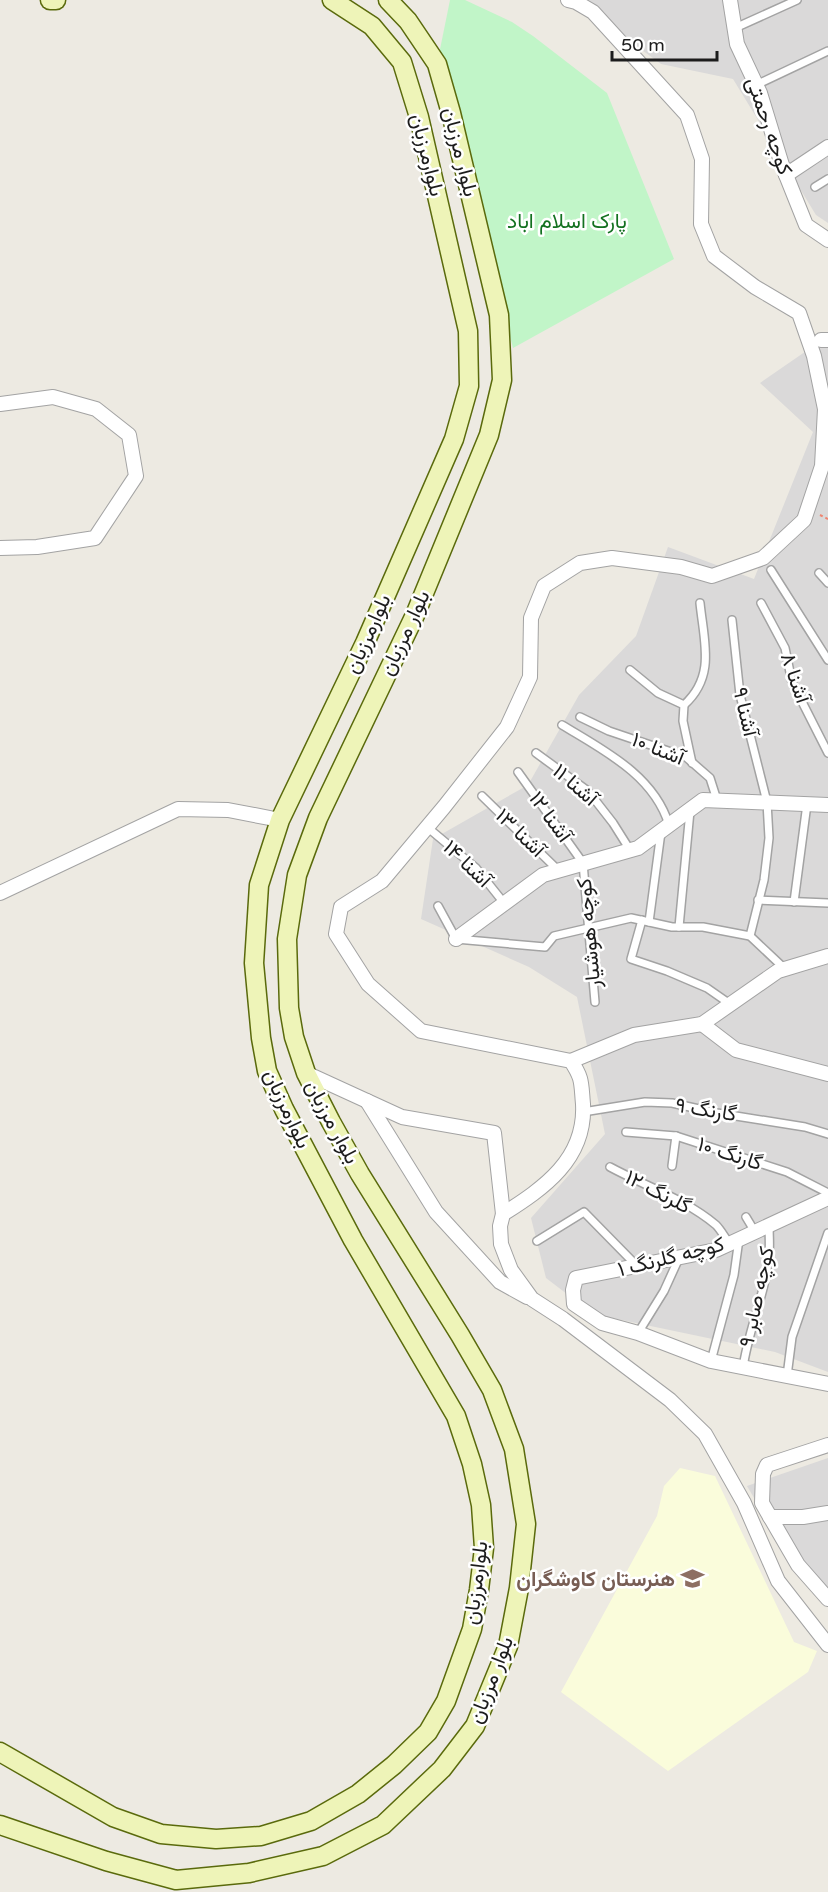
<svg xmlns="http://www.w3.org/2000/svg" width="828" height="1892" viewBox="0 0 828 1892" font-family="'Varela Round',Vazirmatn,sans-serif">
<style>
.residential{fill:#dad9d9}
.education{fill:#fafcdb}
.park{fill:#c1f5c8}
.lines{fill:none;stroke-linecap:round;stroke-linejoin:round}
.lane-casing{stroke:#a3a3a3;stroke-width:10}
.street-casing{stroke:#a3a3a3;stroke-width:16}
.secondary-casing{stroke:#5a6a0c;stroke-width:21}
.path{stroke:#ef8570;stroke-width:2;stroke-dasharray:3 3;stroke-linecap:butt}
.lane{stroke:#fff;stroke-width:7}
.street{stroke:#fff;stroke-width:14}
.secondary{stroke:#eef4b8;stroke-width:18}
.labels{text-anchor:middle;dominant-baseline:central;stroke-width:5;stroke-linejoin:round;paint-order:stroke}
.street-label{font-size:21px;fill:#1c1c1c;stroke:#fff}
.park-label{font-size:21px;fill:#137120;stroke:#fff}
.education-label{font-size:21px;font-weight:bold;fill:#785e54;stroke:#fff;text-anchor:end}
</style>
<rect width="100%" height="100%" fill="#edeae2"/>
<!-- residential -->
<g class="residential">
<path d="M574 0H828V223L816 215 733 79 661 64Z"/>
<path d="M828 336V1372L775 1352 593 1314 546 1278 531 1218 605 1134 577 997 529 967 421 919 433 839 528 785 579 695 636 636 668 547 754 579 813 432 760 383Z"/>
<path d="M828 1458V1607L800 1576 747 1486Z"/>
</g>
<!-- education -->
<path class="education" d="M680 1468 715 1476 794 1642 817 1651 808 1672 668 1771 561 1692 657 1516 664 1486Z"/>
<!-- park -->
<path class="park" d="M450 0H465L512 22 533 36 607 93 674 259 513 348 437 64Z"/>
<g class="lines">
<defs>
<g id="lane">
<path d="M735 28 797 0"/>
<path d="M756 85 828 51"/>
<path d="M815 187 828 179"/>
<path d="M771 570 828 660"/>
<path d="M819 573 828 583"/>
<path d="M761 603 785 648 792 682 828 753"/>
<path d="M732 620 740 695 767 802 769 838 764 880 750 936"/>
<path d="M630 670 658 693 684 705 683 721 692 763"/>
<path d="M684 705C716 676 704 642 700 603"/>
<path d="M580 717 609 731 686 757 710 778 717 800"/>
<path d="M562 725C603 750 654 775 669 825"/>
<path d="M536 753 588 791 613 823 630 850"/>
<path d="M518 772 583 863 595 1002"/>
<path d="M482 796 558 870"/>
<path d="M427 827 476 868 504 903"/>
<path d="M758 900 828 903"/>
<path d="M794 902 807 804"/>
<path d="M438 906 456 939 545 947 554 936 631 918 672 927H703L750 936 785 969"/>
<path d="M642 920 631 959 667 971 707 988 730 1004"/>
<path d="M649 922 661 832"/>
<path d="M679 927 690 811"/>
<path d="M583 1112 645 1102 672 1103 717 1113 805 1127 828 1134"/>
<path d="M626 1132 676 1136 787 1172 828 1193"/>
<path d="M672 1166 676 1136"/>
<path d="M610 1167C645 1186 685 1199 716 1225 721 1230 725 1238 730 1244"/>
<path d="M746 1217 755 1232"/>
<path d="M537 1241 584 1212 636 1265"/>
<path d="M638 1333 664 1291 679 1258"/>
<path d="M711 1361 734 1275 739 1239"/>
<path d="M743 1368C748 1330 766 1293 769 1254 770 1245 769 1235 769 1226"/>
<path d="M787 1376 792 1337 828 1233"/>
</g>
<g id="street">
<path d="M568 0 576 2 593 12 687 115 702 159 701 224 714 256 755 287 799 313 814 356 825 409 822 466 804 520 763 558 712 576 681 567 612 558 580 563 544 586 531 618 530 677 507 727 444 807 382 881 341 907 336 934 368 984 421 1031 571 1061C583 1079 581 1083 583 1104 586 1159 544 1188 503 1214L500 1226 501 1244 511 1270 532 1299 563 1319 670 1400 705 1434 744 1503 778 1581 828 1645"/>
<path d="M730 0 737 44 760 93 782 165 806 225 828 240"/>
<path d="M786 175 828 147"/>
<path d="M821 340H828"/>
<path d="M0 404 53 397 96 409 129 435 136 476 95 538 37 547 0 548"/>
<path d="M0 893 178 809 228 810 280 820"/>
<path d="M456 939 543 875 638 848 703 800 828 805"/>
<path d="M702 1024 736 1050 828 1074"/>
<path d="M571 1061 634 1035 702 1024 778 971 828 956"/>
<path d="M306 1073 402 1117 494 1133 503 1214"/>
<path d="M367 1101 436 1212 500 1282 527 1297"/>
<path d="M828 1198 716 1250 576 1278 573 1290 574 1304 602 1323 638 1333 711 1361 828 1384"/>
<path d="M828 1445 767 1465 763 1474 762 1503 798 1565 828 1599"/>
<path d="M770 1517H803L828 1513"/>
</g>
<g id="secondary">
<path d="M50 0H56"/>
<path d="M0 1752 113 1817 161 1834 216 1839 261 1836 311 1821 358 1794 394 1765 428 1732 446 1701 472 1629 479 1590 484 1548 481 1505 472 1464 456 1416 353 1240 284 1109 267 1071 261 1038 254 963 259 885 280 820 365 643 454 439 469 386 468 331 419 117 402 62 372 26 332 0"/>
<path d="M0 1825 106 1861 176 1880 249 1873 323 1856 383 1825 442 1769 475 1726 508 1646 519 1588 526 1524 514 1449 492 1390 460 1335 360 1174 331 1122 306 1073 294 1037 289 1008 287 939 297 875 318 818 415 615 489 435 502 380 499 315 451 113 437 64 408 21 388 0"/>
</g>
</defs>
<!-- lane casing -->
<use href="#lane" class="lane-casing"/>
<!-- street casing -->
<use href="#street" class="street-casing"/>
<!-- secondary casing -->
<use href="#secondary" class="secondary-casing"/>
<!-- path -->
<path class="path" d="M820 515 828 519"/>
<!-- lane -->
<use href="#lane" class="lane"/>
<!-- street -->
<use href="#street" class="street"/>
<!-- secondary -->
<use href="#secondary" class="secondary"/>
</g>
<!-- icons -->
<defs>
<symbol id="school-bare" viewBox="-9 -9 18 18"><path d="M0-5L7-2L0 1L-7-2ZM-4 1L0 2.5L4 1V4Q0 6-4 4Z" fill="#8d6e63" stroke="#fff" stroke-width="2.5" paint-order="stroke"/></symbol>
</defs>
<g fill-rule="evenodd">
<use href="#school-bare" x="676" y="1562" width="33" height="33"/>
</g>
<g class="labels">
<!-- street labels -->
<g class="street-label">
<text transform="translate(769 126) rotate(71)">کوچه رحمتی</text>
<text transform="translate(460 152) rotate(76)">بلوار مرزبان</text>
<text transform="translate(427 155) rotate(76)">بلوارمرزبان</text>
<text transform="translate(405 633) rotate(-65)">بلوار مرزبان</text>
<text transform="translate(368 634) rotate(-66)">بلوارمرزبان</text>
<text transform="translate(795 678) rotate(71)">آشنا ۸</text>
<text transform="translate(745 712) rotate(77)">آشنا ۹</text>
<text transform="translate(658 749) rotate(22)">آشنا ۱۰</text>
<text transform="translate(575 785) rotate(41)">آشنا ۱۱</text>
<text transform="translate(550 817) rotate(54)">آشنا ۱۲</text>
<text transform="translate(520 833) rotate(44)">آشنا ۱۳</text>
<text transform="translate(467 864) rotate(44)">آشنا ۱۴</text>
<text transform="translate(589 933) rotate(-95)">کوچه هوشیار</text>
<text transform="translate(287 1109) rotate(65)">بلوارمرزبان</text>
<text transform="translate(706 1110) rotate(9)">گارنگ ۹</text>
<text transform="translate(332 1122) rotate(62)">بلوار مرزبان</text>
<text transform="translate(730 1154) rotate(18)">گارنگ ۱۰</text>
<text transform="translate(658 1192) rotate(27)">گلرنگ ۱۲</text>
<text transform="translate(671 1257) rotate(-14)">کوچه گلرنگ ۱</text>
<text transform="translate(757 1297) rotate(-78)">کوچه صابر ۹</text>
<text transform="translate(476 1583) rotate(-83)">بلوارمرزبان</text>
<text transform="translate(491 1680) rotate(-69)">بلوار مرزبان</text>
</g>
<!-- park labels -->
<g class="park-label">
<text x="567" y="221">پارک اسلام اباد</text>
</g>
<!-- education labels -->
<g class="education-label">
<text x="675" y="1579">هنرستان کاوشگران</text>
</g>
</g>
<!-- scale -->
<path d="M612 51v9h105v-9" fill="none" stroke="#1c1c1c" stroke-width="3"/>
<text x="621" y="51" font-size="18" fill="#1c1c1c" stroke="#ffffff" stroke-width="4.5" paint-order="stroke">50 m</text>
</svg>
